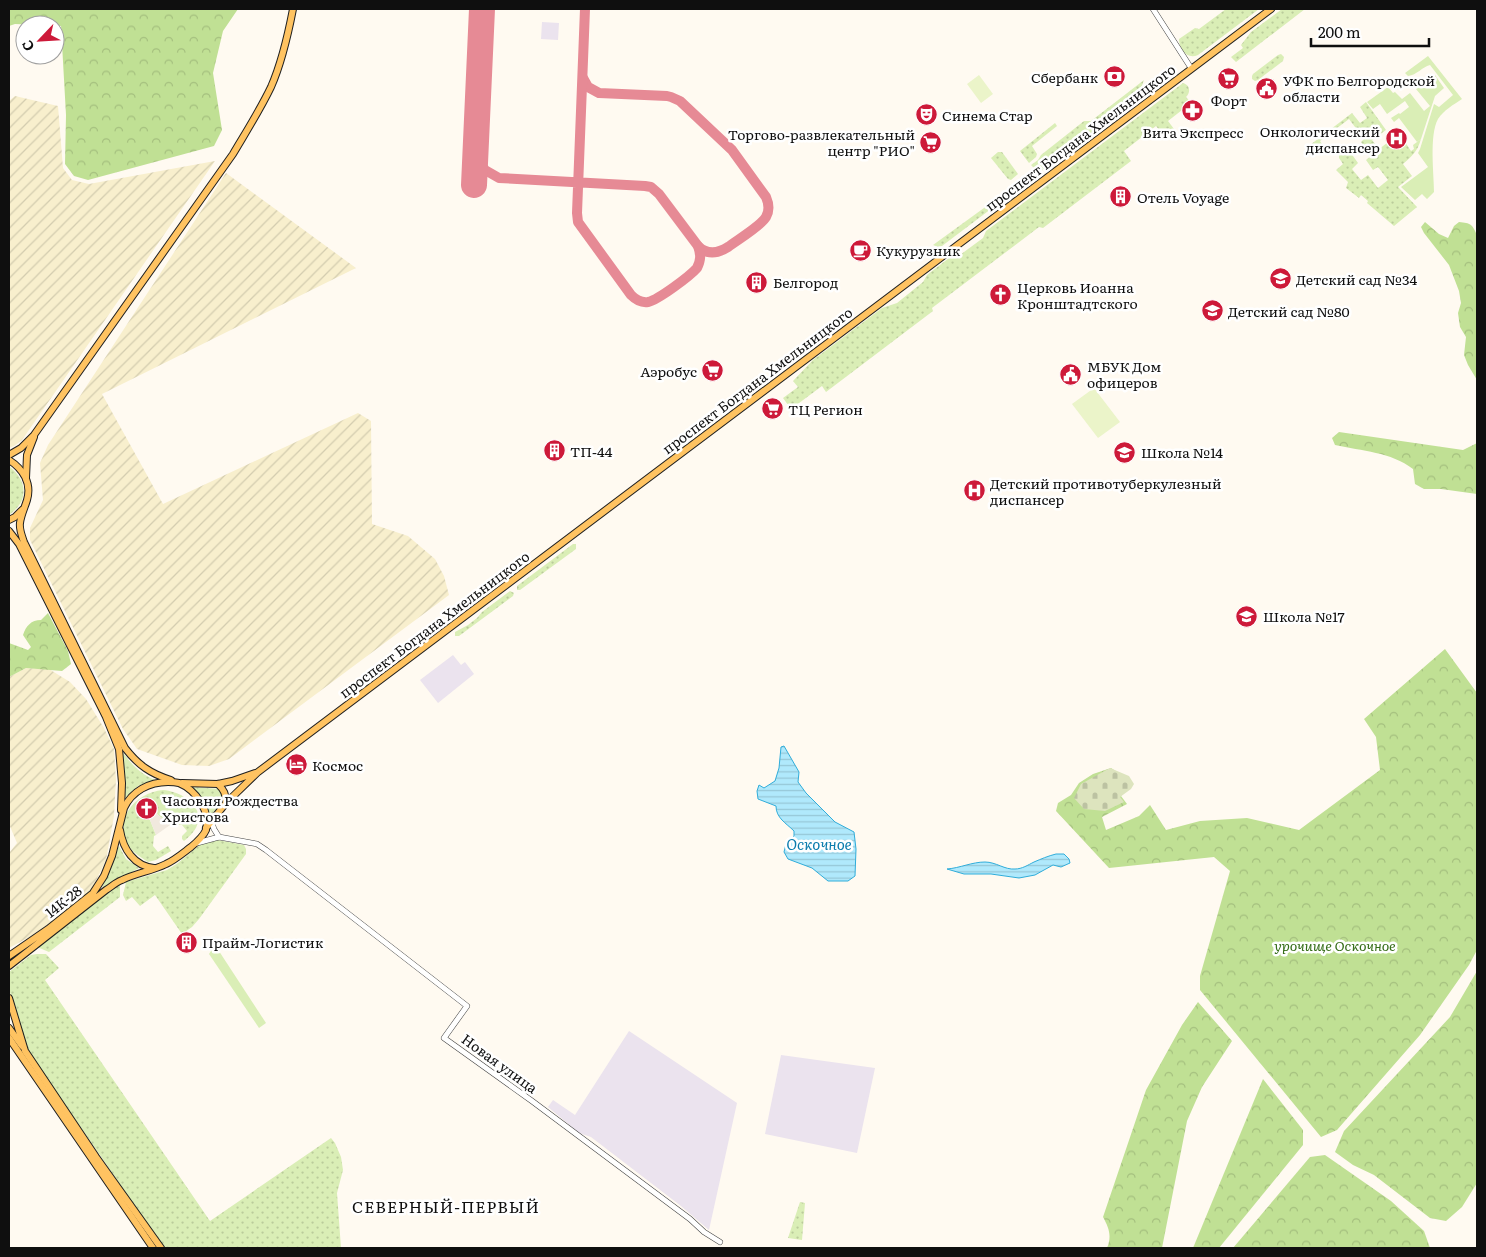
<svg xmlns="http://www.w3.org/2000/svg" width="1486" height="1257" viewBox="0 0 1486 1257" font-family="Literata,serif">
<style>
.industrial{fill:#ebe3ee}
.farmland{fill:url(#farmland-furrows)}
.grass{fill:url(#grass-dots)}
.forest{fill:url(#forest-crowns)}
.cemetery{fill:url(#cemetery-stones)}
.park{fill:#daeeb6}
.pitch{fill:#ebf4c9}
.plaza{fill:#f1e9de}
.water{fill:url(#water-rules);stroke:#30adda}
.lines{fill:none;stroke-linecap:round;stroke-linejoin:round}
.taxiway{stroke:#e68a95;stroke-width:10}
.runway{stroke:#e68a95;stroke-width:26}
.minor-casing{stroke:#424242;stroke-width:6}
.major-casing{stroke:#202020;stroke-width:8}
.minor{stroke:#fff;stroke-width:5}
.major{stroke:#ffc361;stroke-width:6}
.labels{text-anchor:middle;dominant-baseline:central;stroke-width:5;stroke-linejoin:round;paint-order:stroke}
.poi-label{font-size:14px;fill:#0f0f0f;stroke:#fff;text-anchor:start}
.street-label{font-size:14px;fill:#0f0f0f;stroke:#fff}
.park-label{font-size:14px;font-style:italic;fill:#356d18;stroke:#fff}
.water-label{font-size:15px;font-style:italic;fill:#0b7cad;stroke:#fff}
.quarter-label{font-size:16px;letter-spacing:1px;fill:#0f0f0f;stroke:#fff}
</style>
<defs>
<pattern id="farmland-furrows" width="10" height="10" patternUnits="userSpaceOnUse" patternTransform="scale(1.25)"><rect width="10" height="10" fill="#f8efcd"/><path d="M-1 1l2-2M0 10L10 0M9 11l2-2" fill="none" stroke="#d3ccaf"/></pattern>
<pattern id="grass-dots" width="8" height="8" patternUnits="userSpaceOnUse" patternTransform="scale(1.25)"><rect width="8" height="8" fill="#daeeb6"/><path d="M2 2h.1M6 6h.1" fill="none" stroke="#bacb9b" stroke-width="1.8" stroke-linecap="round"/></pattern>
<pattern id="forest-crowns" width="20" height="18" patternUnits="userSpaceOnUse" patternTransform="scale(1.25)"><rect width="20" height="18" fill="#c0e094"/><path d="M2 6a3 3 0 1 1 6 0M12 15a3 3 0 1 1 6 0" fill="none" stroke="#a4bf7e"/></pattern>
<pattern id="cemetery-stones" width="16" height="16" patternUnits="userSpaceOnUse" patternTransform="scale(1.25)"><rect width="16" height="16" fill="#dde4be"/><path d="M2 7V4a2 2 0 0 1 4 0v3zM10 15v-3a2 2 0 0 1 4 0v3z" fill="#bcc2a2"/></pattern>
<pattern id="water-rules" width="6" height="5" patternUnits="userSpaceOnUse" patternTransform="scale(1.25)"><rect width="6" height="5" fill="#b0e9fc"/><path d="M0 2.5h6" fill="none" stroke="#96c7d7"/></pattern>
</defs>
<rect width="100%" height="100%" fill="#fffaf1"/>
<!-- industrial -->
<g class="industrial">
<path d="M542 22 559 23 558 40 541 39Z"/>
<path d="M453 655 461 665 465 662 474 674 438 703 420 680Z"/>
<path d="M629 1031 737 1103 709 1230 681 1206 591 1137 579 1133 548 1107 553 1100 575 1115Z"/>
<path d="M781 1055 875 1068 857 1153 765 1134Z"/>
</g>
<!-- farmland -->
<g class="farmland">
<path d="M15 96 58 106 63 168 72 180 89 184 215 161 22 440 14 446 9 448V101Z"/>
<path d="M226 173 356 268 102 394 163 504 358 413 371 421 372 524 408 536 435 559 444 576 449 595 229 759 209 766 182 765 137 749 123 729 30 540V528L43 500 40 463 48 445Z"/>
<path d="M26 668 49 669 70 682 86 699 104 728 114 749 116 780 114 816 106 860 92 889 77 904 31 936 9 948V877L12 884 9 875V853L17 843 9 824V677Z"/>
</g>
<!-- grass -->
<g class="grass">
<path d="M1226 9H1259L1198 55C1187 60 1179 49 1179 39L1195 28 1199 29Z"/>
<path d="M1282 9H1305L1236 62 1231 57 1243 48 1241 45 1251 32Z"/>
<path d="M1281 54 1284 57 1283 61 1258 80 1255 81 1252 79V76L1253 74 1278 55Z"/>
<path d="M1144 80 1141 88 1144 91 1121 110 1115 118 1067 154 1054 161 1040 172 1036 170 1031 165 1038 160 1041 155 1084 121H1091Z"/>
<path d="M1183 83C1190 85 1191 92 1186 97L1191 103 1168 121 1174 129 1164 136 1156 126 1124 151 1131 161 1043 228 1039 227 932 308 933 311 826 392 822 386 791 409 783 398 798 387 793 381 813 360 882 308 897 303 923 282 927 275 949 258 960 255 983 238 986 231Z"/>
<path d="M1366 102 1386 130 1372 140 1379 149 1387 143 1385 140 1389 137 1395 145 1403 139 1411 151 1414 149 1413 145 1421 139C1417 152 1413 155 1403 164L1412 176 1398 187 1417 207 1394 226 1367 203 1368 201 1361 195 1359 198 1346 188 1348 182 1336 170 1343 164 1339 158V155L1348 149 1358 163 1352 169 1361 180 1368 175 1378 188 1388 180 1378 167 1373 170 1366 160 1371 156 1361 142 1364 139 1349 119 1320 141 1325 149 1322 153 1310 145 1352 113 1360 123 1367 118 1360 107Z"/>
<path d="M1055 123 1057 126 1032 146 1037 154 1036 157 1029 163 1020 151Z"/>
<path d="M998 152H1002L1018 174 1011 180 1008 179 991 158Z"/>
<path d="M1021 181 1022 183 1020 187 942 246 938 247 933 245Z"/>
<path d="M9 466C28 481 29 501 9 515Z"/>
<path d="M573 544H576V549L520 590H517V586Z"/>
<path d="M510 591 514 593 513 596 459 636H455V632L468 625 477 618 482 612Z"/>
<path d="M121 750C131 764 139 773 155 780L138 786 124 799 125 785Z"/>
<path d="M190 787 220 789 224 797 210 818 203 801Z"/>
<path d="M163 790C193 793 214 819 184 841L182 839V836L187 831 182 825 173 824 170 825 157 814 158 807 145 799 139 804 138 812 150 820 156 835 154 836 153 846 158 852 168 846 171 851 156 860 148 862C142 858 135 854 130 848 112 820 134 793 163 790Z"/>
<path d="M218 840 244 845 246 849V854L199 919 192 927 182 934 155 895 140 906 132 897 126 901 123 895 126 882 167 870 178 863 202 843Z"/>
<path d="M119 846 126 859 139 868 102 888Z"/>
<path d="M120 883V897L49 952 37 947V945Z"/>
<path d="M37 954H46L59 968 45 980 210 1221 331 1138 335 1143 341 1157 343 1170 337 1193 341 1248H164L26 1048 9 989V972L31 955Z"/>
<path d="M800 1202 805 1203 802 1240 788 1238Z"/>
</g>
<!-- forest -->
<g class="forest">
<path d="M9 9H238L223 31 213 73 222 130 214 146 88 180 74 176 65 164 66 115 61 26 15 24 9 26Z"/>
<path d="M1425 222 1439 234 1448 238 1454 226 1459 222C1471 223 1472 224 1477 235V380L1468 365 1464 355 1466 337 1460 327 1458 313 1461 303 1459 291 1449 265 1424 233 1421 227Z"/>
<path d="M1339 432 1463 450 1477 443V494L1441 489H1424L1415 484 1413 469C1391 452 1362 451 1335 445L1332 438Z"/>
<path d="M48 613 68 651 71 664 62 671 26 668 9 677 10 670 9 668V643L28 650 31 647 23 635C26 626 31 620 41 620Z"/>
<path d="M1445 649 1477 693V950L1469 965 1420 1035 1337 1130 1321 1137 1200 990V976L1230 871 1214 857 1109 868 1056 811 1058 803 1071 795 1079 783 1093 774 1111 768 1117 772 1126 789 1121 796 1127 804 1102 817 1106 830 1139 816 1150 805 1166 830 1200 821 1247 818 1299 830 1380 770 1376 737 1364 719Z"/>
<path d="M1477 971V1183L1462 1207 1446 1221 1430 1218 1374 1175 1353 1165 1335 1152 1344 1131 1450 1017Z"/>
<path d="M1198 1002 1232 1041 1202 1087 1187 1121 1162 1248H1107C1112 1236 1109 1228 1103 1217L1146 1090 1182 1025Z"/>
<path d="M1263 1079 1303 1130V1145L1219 1248H1193Z"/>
<path d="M1325 1155 1391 1201 1424 1231 1430 1248H1233L1310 1157Z"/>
</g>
<!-- cemetery -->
<path class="cemetery" d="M1110 768 1129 776 1134 784 1131 789 1120 797 1124 802 1105 811 1084 809 1074 798 1081 784Z"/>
<!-- park -->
<g class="park">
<path d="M1428 56 1462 99C1453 105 1444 110 1438 119 1429 135 1434 174 1434 192L1427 199 1422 194 1415 200 1401 187 1428 167 1418 153 1420 149 1434 104 1439 107 1453 95 1430 65C1422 67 1417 75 1408 76L1405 73Z"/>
<path d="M1435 75 1444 88 1435 96 1421 139 1417 142 1399 118 1394 122 1391 118 1399 113 1400 114 1409 107 1405 101 1387 114 1380 104 1373 109 1367 102 1388 87 1393 93 1395 92 1402 99 1410 93 1424 111 1430 106 1416 89Z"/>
<path d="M215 945 266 1023 259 1028 209 954Z"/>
</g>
<!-- pitch -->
<g class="pitch">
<path d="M979 75 993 94 981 103 967 84Z"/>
<path d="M1094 388 1120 422 1098 438 1072 404Z"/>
</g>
<!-- plaza -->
<path class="plaza" d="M145 799 153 800 158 807 157 814 170 825 156 835 150 820 143 819 137 812 138 804Z"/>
<!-- water -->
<g class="water">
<path d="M784 746 799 772 798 782 806 793 835 822 854 832 856 849 855 876 848 881H828L812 868 788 859 784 852 786 844 794 836V831C786 823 776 818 776 806L758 799 757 791 759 785 764 788 775 781 779 768 781 747Z"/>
<path d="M1056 854H1064L1069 859 1070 863 1061 867 1053 865 1035 875 1019 878 991 874H964L947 869C960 868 972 862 985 862 996 862 1005 870 1015 869 1022 869 1028 865 1034 862 1041 859 1048 856 1056 854Z"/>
</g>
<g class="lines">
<!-- taxiway -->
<g class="taxiway">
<path d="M583 78 588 87 599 93 667 96 671 97 680 101 732 150 766 197C769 204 770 210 766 217 761 226 737 240 728 247 717 254 707 255 698 246"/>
<path d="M476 151 479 162 485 170 499 178 645 186 651 187 659 194 698 246C701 255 701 260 697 268 690 276 658 300 648 302 641 303 636 300 631 295L578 222 577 213 585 9"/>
</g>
<!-- runway -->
<path class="runway" d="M474 185 482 9"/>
<defs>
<g id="minor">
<path d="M1153 9 1191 68"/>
<path d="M211 821 214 829 219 837"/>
<path d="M197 843 219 837 257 844 266 850 467 1006 444 1038 532 1101 690 1219 704 1232 720 1242"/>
</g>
<g id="major">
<path d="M9 455 21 448 34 435 233 154C246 132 260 110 271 87 282 62 288 35 293 9"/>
<path d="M9 460C23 469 32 483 27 500 25 507 21 515 20 523 19 529 22 536 24 542L125 748C138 765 151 774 171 780"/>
<path d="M26 478 27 455 34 437"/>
<path d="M9 520 15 517 22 510"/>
<path d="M9 531 19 544 106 717 119 749 122 783 121 810"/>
<path d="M182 783 218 784 232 781 255 773"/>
<path d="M218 784C224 790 226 794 226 803"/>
<path d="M206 828 226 803 258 772 1271 9"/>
<path d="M120 830C123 849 134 866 154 868"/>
<path d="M9 956 48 929 93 893 104 876 112 856 124 808C132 791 149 782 168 782 172 782 175 782 179 783 196 790 211 812 206 830 203 837 197 842 191 847 183 853 175 860 166 864 152 871 136 873 122 880 116 882 111 887 106 890L9 966"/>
<path d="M9 998 25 1051 96 1157 161 1248"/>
<path d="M9 1028 22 1046"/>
<path d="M9 1038 153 1248"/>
</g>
</defs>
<!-- minor casing -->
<use href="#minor" class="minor-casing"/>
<!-- major casing -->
<use href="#major" class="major-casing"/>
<!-- minor -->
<use href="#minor" class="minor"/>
<!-- major -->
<use href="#major" class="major"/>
</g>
<!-- icons -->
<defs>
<symbol id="bank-disc" viewBox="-11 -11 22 22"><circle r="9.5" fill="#cd1939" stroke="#fff"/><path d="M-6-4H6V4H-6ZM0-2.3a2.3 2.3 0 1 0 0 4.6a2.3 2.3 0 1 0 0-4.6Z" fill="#fff"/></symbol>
<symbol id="supermarket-disc" viewBox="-11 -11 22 22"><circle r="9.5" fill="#cd1939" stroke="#fff"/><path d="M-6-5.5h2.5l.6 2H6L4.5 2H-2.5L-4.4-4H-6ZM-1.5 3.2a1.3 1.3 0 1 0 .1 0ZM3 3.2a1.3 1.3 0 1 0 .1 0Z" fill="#fff"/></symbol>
<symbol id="civic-disc" viewBox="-11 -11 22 22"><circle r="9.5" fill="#cd1939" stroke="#fff"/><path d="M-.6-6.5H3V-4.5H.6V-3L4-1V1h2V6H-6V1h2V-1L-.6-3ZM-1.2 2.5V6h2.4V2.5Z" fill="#fff"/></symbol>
<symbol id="pharmacy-disc" viewBox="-11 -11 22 22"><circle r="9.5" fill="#cd1939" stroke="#fff"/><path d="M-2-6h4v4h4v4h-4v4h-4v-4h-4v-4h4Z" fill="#fff"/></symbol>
<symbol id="theatre-disc" viewBox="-11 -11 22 22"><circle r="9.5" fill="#cd1939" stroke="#fff"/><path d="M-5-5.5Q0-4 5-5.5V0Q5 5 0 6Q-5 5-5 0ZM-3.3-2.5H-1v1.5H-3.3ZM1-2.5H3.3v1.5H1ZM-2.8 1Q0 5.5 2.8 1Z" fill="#fff"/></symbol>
<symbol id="hospital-disc" viewBox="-11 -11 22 22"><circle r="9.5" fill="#cd1939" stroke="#fff"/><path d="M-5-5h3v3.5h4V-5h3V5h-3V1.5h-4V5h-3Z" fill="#fff"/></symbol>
<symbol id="building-disc" viewBox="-11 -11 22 22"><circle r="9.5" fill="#cd1939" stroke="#fff"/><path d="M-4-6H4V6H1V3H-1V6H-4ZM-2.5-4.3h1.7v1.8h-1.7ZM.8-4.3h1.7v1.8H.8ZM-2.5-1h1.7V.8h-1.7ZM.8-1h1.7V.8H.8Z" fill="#fff"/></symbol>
<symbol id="cafe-disc" viewBox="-11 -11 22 22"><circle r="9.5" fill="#cd1939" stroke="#fff"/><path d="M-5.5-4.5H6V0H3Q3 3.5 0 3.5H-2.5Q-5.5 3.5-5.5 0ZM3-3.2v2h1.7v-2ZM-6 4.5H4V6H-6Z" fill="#fff"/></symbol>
<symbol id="school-disc" viewBox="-11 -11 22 22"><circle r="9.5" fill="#cd1939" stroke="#fff"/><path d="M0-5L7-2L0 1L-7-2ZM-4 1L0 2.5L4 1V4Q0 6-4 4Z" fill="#fff"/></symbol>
<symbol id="church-disc" viewBox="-11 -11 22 22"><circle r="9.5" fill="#cd1939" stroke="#fff"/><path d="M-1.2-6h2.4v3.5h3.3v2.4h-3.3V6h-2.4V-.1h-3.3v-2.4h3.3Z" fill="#fff"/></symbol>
<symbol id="hotel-disc" viewBox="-11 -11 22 22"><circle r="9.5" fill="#cd1939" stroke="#fff"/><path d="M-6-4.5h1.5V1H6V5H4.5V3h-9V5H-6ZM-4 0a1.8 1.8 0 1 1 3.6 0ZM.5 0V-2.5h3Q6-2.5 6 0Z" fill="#fff"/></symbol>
</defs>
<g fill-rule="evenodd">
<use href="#bank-disc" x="1102" y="64" width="25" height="25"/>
<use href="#supermarket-disc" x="1216" y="66" width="25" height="25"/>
<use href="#civic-disc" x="1254" y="76" width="25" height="25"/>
<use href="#pharmacy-disc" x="1180" y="98" width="25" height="25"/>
<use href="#theatre-disc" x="914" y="102" width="25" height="25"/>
<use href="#hospital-disc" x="1384" y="126" width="25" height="25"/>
<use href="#supermarket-disc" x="918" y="130" width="25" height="25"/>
<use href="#building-disc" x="1108" y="184" width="25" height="25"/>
<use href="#cafe-disc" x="848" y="238" width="25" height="25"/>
<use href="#school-disc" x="1268" y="266" width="25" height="25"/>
<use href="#building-disc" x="744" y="270" width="25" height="25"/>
<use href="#church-disc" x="988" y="282" width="25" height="25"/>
<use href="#school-disc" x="1200" y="298" width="25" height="25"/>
<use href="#supermarket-disc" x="700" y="358" width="25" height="25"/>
<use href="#civic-disc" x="1058" y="362" width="25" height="25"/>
<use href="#supermarket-disc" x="760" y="396" width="25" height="25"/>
<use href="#building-disc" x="542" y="438" width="25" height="25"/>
<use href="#school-disc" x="1112" y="440" width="25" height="25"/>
<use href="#hospital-disc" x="962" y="478" width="25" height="25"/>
<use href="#school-disc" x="1234" y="604" width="25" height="25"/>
<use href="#hotel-disc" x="284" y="752" width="25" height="25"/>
<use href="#church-disc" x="134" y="796" width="25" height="25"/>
<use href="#building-disc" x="174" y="930" width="25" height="25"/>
</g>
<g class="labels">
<!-- poi labels -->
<g class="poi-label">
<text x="1098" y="77" text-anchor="end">Сбербанк</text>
<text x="1283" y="80">УФК по Белгородской<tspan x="1283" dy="16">области</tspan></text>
<text x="1229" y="100" text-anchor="middle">Форт</text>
<text x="942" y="115">Синема Стар</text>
<text x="1380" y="131" text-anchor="end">Онкологический<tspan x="1380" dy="16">диспансер</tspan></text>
<text x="1193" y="132" text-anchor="middle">Вита Экспресс</text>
<text x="915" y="134" text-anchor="end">Торгово-развлекательный<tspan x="915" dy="16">центр "РИО"</tspan></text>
<text x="1137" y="197">Отель Voyage</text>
<text x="876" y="250">Кукурузник</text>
<text x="1296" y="279">Детский сад №34</text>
<text x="773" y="282">Белгород</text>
<text x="1017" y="287">Церковь Иоанна<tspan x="1017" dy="16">Кронштадтского</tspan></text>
<text x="1228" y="311">Детский сад №80</text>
<text x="1087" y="366">МБУК Дом<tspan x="1087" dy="16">офицеров</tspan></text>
<text x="697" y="371" text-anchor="end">Аэробус</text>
<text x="788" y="409">ТЦ Регион</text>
<text x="570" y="451">ТП-44</text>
<text x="1141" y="452">Школа №14</text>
<text x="990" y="483">Детский противотуберкулезный<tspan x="990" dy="16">диспансер</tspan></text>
<text x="1263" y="616">Школа №17</text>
<text x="312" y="765">Космос</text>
<text x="162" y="800">Часовня Рождества<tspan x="162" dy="16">Христова</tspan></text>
<text x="202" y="942">Прайм-Логистик</text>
</g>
<!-- street labels -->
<g class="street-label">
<text transform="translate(1080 137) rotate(-37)">проспект Богдана Хмельницкого</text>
<text transform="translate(757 380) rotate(-37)">проспект Богдана Хмельницкого</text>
<text transform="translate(434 624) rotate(-37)">проспект Богдана Хмельницкого</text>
<text transform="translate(63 901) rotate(-38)">14К-28</text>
<text transform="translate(500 1063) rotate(36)">Новая улица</text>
</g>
<!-- park labels -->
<g class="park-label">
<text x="1335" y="945">урочище Оскочное</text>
</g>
<!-- water labels -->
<g class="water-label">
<text x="819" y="843">Оскочное</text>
</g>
<!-- quarter labels -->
<g class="quarter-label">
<text x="446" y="1206">СЕВЕРНЫЙ-ПЕРВЫЙ</text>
</g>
</g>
<!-- border -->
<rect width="1486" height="1257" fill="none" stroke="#0f0f0f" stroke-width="20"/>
<!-- north arrow -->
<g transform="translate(40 40) rotate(245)"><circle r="24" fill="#ffffff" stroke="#9f9f9f"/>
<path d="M0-4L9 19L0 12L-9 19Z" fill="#cd1939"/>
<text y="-8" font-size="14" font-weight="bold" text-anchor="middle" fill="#0f0f0f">С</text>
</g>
<!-- scale -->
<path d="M1311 38v8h118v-8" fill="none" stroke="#0f0f0f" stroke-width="2.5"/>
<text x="1318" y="38" font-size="15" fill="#0f0f0f" stroke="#ffffff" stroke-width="4" paint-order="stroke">200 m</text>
</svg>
